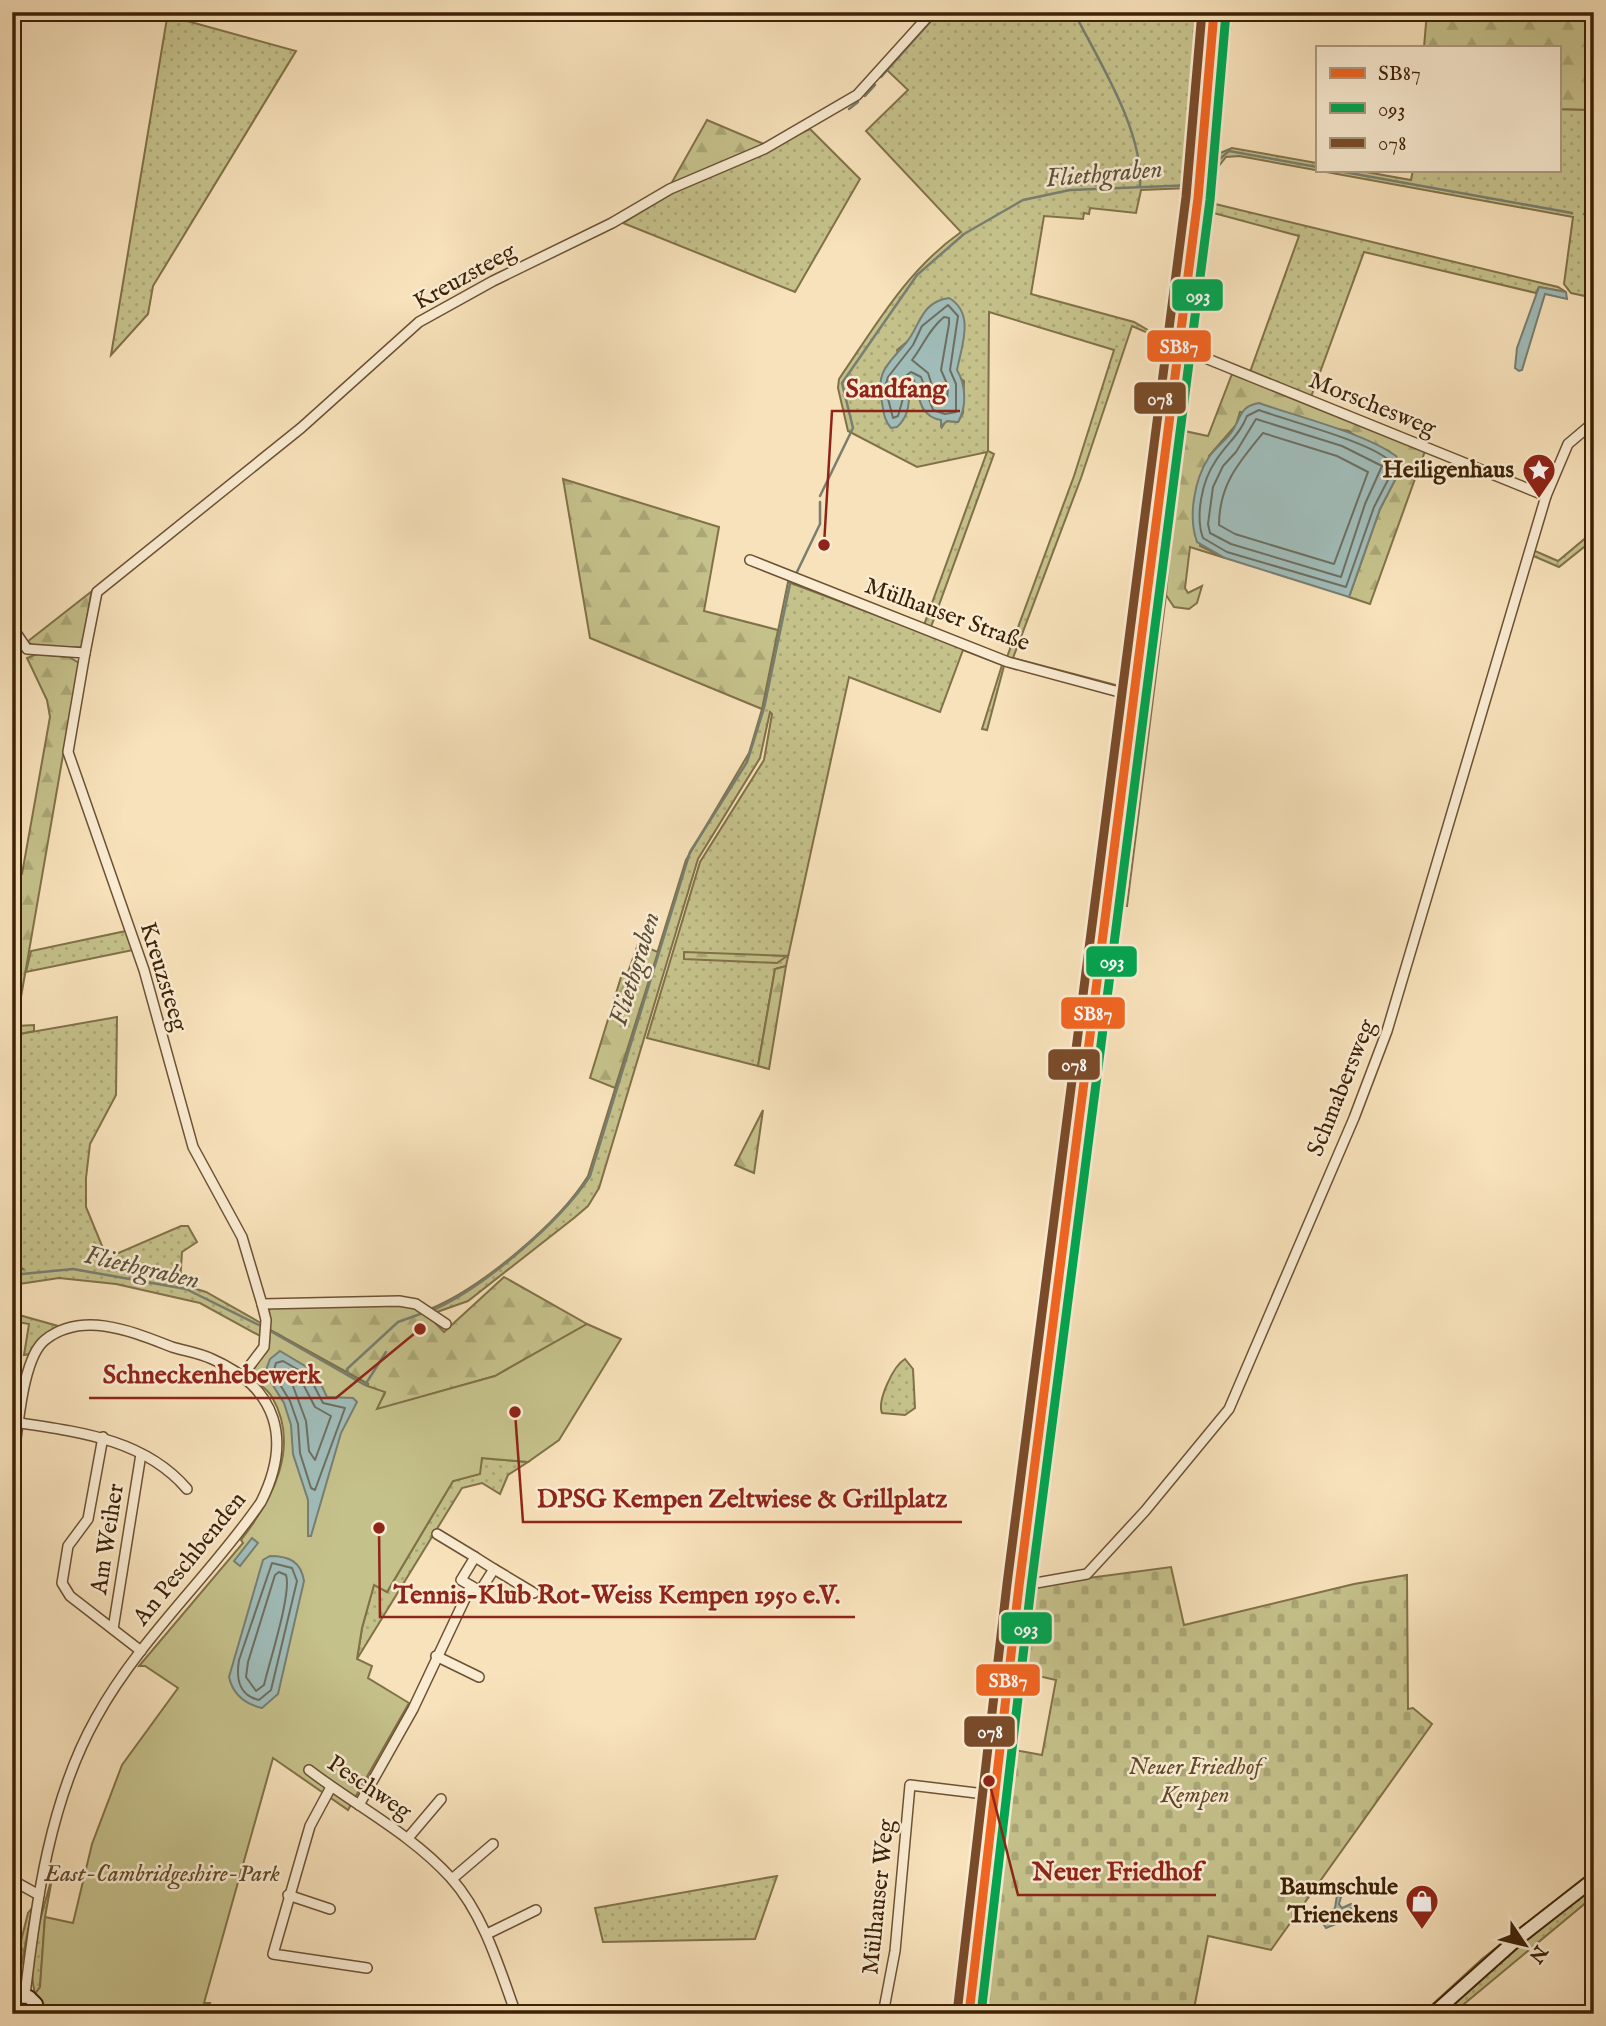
<svg xmlns="http://www.w3.org/2000/svg" width="1606" height="2026" viewBox="0 0 1606 2026" font-family="'IM FELL English',serif">
<style>
.grass{fill:url(#grass-dots);stroke:#817148;stroke-width:2;fill-rule:evenodd}
.forest{fill:url(#forest-firs);stroke:#817148;stroke-width:2}
.cemetery{fill:url(#cemetery-stones);stroke:#817148;stroke-width:2}
.green{fill:#c5c18b;stroke:#817148;stroke-width:2}
.water{fill:#a0bcb9;stroke:#787e71;stroke-width:2}
.lines{fill:none;stroke-linecap:round;stroke-linejoin:round}
.shore{stroke:#6e6e60;stroke-width:2}
.stream{stroke:#787e71;stroke-width:2.5}
.street-casing{stroke:#6c5133;stroke-width:12}
.secondary-casing{stroke:#3d2106;stroke-width:16}
.street{stroke:#faecd3;stroke-width:9}
.secondary{stroke:#faecd3;stroke-width:12}
.bus-1-casing{stroke:#faecd3;stroke-width:14}
.bus-2-casing{stroke:#faecd3;stroke-width:14}
.bus-3-casing{stroke:#faecd3;stroke-width:14}
.bus-1{stroke:#f26522;stroke-width:9}
.bus-2{stroke:#00a651;stroke-width:9}
.bus-3{stroke:#7a4b2a;stroke-width:9}
.labels{text-anchor:middle;dominant-baseline:central;stroke-width:5;stroke-linejoin:round;paint-order:stroke}
.street-label{font-size:24px;fill:#3d2106;stroke:#faecd3}
.poi-label{font-size:24px;font-weight:bold;fill:#3d2106;stroke:#faecd3;text-anchor:end}
.park-label{font-size:24px;font-style:italic;fill:#5f4927;stroke:#faecd3}
.water-label{font-size:26px;font-style:italic;fill:#5b503c;stroke:#faecd3}
.leader{fill:none;stroke:#8f2418;stroke-width:2.5}
.callout-dot{fill:#8f2418;stroke:#faecd3;stroke-width:2.5}
.callout-label{font-size:26px;text-anchor:middle;font-weight:bold;fill:#8f2418;stroke:#faecd3;stroke-width:5;stroke-linejoin:round;paint-order:stroke}
.line-badge{stroke:#faecd3;stroke-width:2.5}
.badge-label{font-size:19px;text-anchor:middle;font-weight:bold;fill:#fff}
</style>
<defs>
<pattern id="grass-dots" width="8" height="8" patternUnits="userSpaceOnUse" patternTransform="scale(1.75)"><rect width="8" height="8" fill="#c5c18b"/><path d="M2 2h.1M6 6h.1" fill="none" stroke="#aaa676" stroke-width="1.8" stroke-linecap="round"/></pattern>
<pattern id="forest-firs" width="22" height="20" patternUnits="userSpaceOnUse" patternTransform="scale(1.75)"><rect width="22" height="20" fill="#c5c18b"/><path d="M5 1l3.5 6h-7zM16 11l3.5 6h-7z" fill="#aaa676"/></pattern>
<pattern id="cemetery-stones" width="16" height="16" patternUnits="userSpaceOnUse" patternTransform="scale(1.75)"><rect width="16" height="16" fill="#c5c18b"/><path d="M2 7V4a2 2 0 0 1 4 0v3zM10 15v-3a2 2 0 0 1 4 0v3z" fill="#aaa676"/></pattern>
</defs>
<rect width="100%" height="100%" fill="#f8e2bb"/>
<filter id="stains"><feTurbulence type="fractalNoise" baseFrequency=".00286" numOctaves="4"/><feColorMatrix values="0 0 0 0 .2 0 0 0 0 .09 0 0 0 0 .02 0 0 0 .5 -.17"/></filter>
<radialGradient id="worn" r=".72"><stop offset=".6" stop-color="#630" stop-opacity="0"/><stop offset="1" stop-color="#630" stop-opacity=".3"/></radialGradient>
<!-- grass -->
<g class="grass">
<path d="M168 12H188L187 21 296 51 153 286 148 314 111 355Z"/>
<path d="M937 12H1210L1194 189 1175 334 1173 336 1189 188 1141 190 1136 213 1090 208 1089 214 1084 213 1083 219 1044 216 1031 294 1134 322 1175 346 1127 688 1120 690 1007 659 924 625 987 452 917 467 848 431 838 388 839 379C876 325 907 270 961 232L866 131 908 90 887 70ZM989 312 1114 350 1074 476 1007 657 931 627 994 454 988 451ZM1132 326 1171 343 1127 688 1013 658 1081 478ZM908 341 964 381 963 413 958 422 946 421 942 427 941 420 923 409 914 380 911 379V395L897 350Z"/>
<path d="M1219 12H1232L1218 154 1232 148 1317 163V170H1355L1411 180 1413 170H1559V109L1593 110 1594 86V298L1571 293 1564 284 1573 217 1239 156 1226 157 1218 167 1216 189 1208 191 1211 160 1206 159Z"/>
<path d="M810 129 860 179 795 292 623 223 674 192Z"/>
<path d="M1207 202 1558 287 1566 292 1539 287 1536 293 1364 252 1311 397 1250 372 1299 236 1206 211Z"/>
<path d="M1190 357 1166 595 1127 906H1124L1037 1579H1027L1183 359Z"/>
<path d="M1594 531V539L1559 567 1531 555 1533 550 1558 561Z"/>
<path d="M788 582 999 661 1004 666 987 730 982 729 1002 665 963 650 940 712 849 677 786 966 775 969 758 1066 647 1038 700 862 764 760 772 714 770 712 760 758 698 859 599 1188 588 1206 574 1218 468 1301 434 1313 430 1309C481 1288 559 1223 588 1176L686 860 749 753 762 709Z"/>
<path d="M1126 698 1106 879 991 1780 986 1785Z"/>
<path d="M126 931 133 950 26 972 31 951Z"/>
<path d="M117 1017 116 1095 90 1144 86 1178V1207L107 1258 181 1226H188L197 1242 182 1252 180 1284 206 1292 261 1323 260 1336 200 1303 116 1284 59 1278 12 1285V1271L23 1269 12 1262 14 1035Z"/>
<path d="M12 1313 58 1326 40 1339 30 1354 24 1355 29 1324 12 1321Z"/>
<path d="M905 1359 913 1369 915 1408 905 1415 882 1413C877 1401 893 1366 905 1359Z"/>
<path d="M482 1458 528 1462 508 1475 500 1494 482 1483 462 1488 357 1659 362 1628 374 1584 387 1592 453 1481 479 1474Z"/>
<path d="M1036 1585 1024 1679 1015 1672 1026 1589Z"/>
<path d="M1016 1744 981 2014H975L1006 1746Z"/>
<path d="M985 1797 989 1802 963 2014H956Z"/>
<path d="M1594 1870V1873L1427 2014H1422L1482 1959Z"/>
<path d="M53 1873 45 1917 40 1987 35 1994C25 1957 44 1910 53 1873Z"/>
<path d="M777 1876 755 1939 603 1942 595 1908Z"/>
<path d="M1594 1884V1896L1452 2014H1439Z"/>
<path d="M32 1908 18 1984 12 1991 22 1949 20 1945 28 1913Z"/>
<path d="M17 2002 28 2005 31 2014H12V2004Z"/>
</g>
<!-- forest -->
<g class="forest">
<path d="M1427 12H1594L1593 110 1559 109V47H1424Z"/>
<path d="M707 120 766 145 671 184Z"/>
<path d="M1232 374 1425 451 1370 604 1349 597 1380 509 1396 478 1389 451 1357 438 1349 431 1240 412 1236 425 1209 456 1200 546 1225 558 1190 547 1185 588 1188 593 1202 586 1197 603 1189 609 1174 607 1166 595 1180 430 1208 436Z"/>
<path d="M563 479 719 527 704 611 778 630 762 709 590 638Z"/>
<path d="M101 584 91 595 82 647 40 648 27 642Z"/>
<path d="M37 654 69 657 79 663 16 1026 34 1025V1031L14 1035 12 1044V876L22 874 50 717 47 700 27 658Z"/>
<path d="M638 944 658 952 615 1088 590 1078 622 974 627 975Z"/>
<path d="M684 952 787 956 777 963 684 959Z"/>
<path d="M786 966 769 1069 758 1066 775 969Z"/>
<path d="M763 1110 754 1173 735 1165Z"/>
<path d="M504 1277 587 1324 495 1376 376 1410 385 1393 367 1386 368 1384 270 1330 268 1311 271 1308 400 1304 421 1308 444 1332Z"/>
</g>
<!-- cemetery -->
<path class="cemetery" d="M1171 1567 1184 1625 1354 1584 1407 1575 1408 1709 1413 1708 1432 1724 1271 1950 1208 1936 1193 2014H982L1015 1750 1042 1755 1056 1680 1025 1673 1036 1585Z"/>
<!-- green -->
<path class="green" d="M587 1324 621 1339 559 1440 528 1462 482 1458 480 1474 453 1481 387 1592 374 1585 362 1628 357 1659 372 1666 368 1678 409 1703 348 1810 273 1758 204 2003H210L207 2014H48L35 1994 40 1987 45 1917 73 1923 92 1844 122 1765 178 1688 145 1666H139L243 1543 241 1540C272 1500 301 1447 272 1397 267 1388 255 1383 252 1372L269 1345 270 1330 368 1384 367 1386 385 1392 377 1409 495 1376Z"/>
<!-- water -->
<g class="water">
<path d="M1539 287 1566 292 1567 299 1545 294 1522 370 1519 371 1515 368 1517 348Z"/>
<path d="M949 298C975 313 962 345 957 370 966 385 967 407 958 422L947 421 941 426V420C920 417 919 397 914 380L911 379C908 396 912 414 897 427L891 428C884 420 884 413 882 403 875 372 888 364 906 343 920 327 920 302 949 298Z"/>
<path d="M1259 403C1298 417 1365 433 1396 456L1400 465 1396 478 1380 509 1349 597 1225 558 1197 542C1188 517 1194 480 1209 457 1215 448 1225 441 1231 433 1241 419 1239 406 1259 403Z"/>
<path d="M280 1351 315 1372 327 1397 353 1398 357 1402 341 1433 311 1536H308V1500L293 1454 291 1425 284 1403 265 1373 270 1359Z"/>
<path d="M252 1538 258 1543 240 1566 234 1561Z"/>
<path d="M270 1556C290 1556 301 1562 304 1581L278 1694 262 1708C245 1704 233 1695 229 1677L263 1560Z"/>
<path d="M1337 1895 1341 1897 1339 1904 1342 1908 1351 1904 1354 1907 1341 1913 1336 1924 1326 1928 1321 1920 1326 1913 1335 1908Z"/>
</g>
<g class="lines">
<!-- shore -->
<g class="shore">
<path d="M948 305 958 316 950 370 956 384V412L945 414 933 410 921 377 911 372 903 378 904 395 898 416 893 418 885 387 888 377 913 345 922 326Z"/>
<path d="M944 317 949 318V324L941 370 948 386 947 401 944 404 937 401 928 373 912 360C923 346 929 329 944 317Z"/>
<path d="M1259 410C1291 422 1368 441 1390 461V476L1374 507 1346 587 1227 552 1203 538C1195 516 1202 481 1215 462 1225 445 1240 435 1247 416Z"/>
<path d="M1256 419 1342 446 1382 466 1365 504 1341 577 1231 544 1210 533 1208 524 1213 487 1223 466 1236 452Z"/>
<path d="M1263 433 1337 456 1368 472 1334 564 1235 534 1219 525C1219 485 1239 462 1263 433Z"/>
<path d="M283 1361 309 1376 323 1403 345 1408 315 1490 311 1488 300 1453 298 1424 290 1401 273 1373 276 1363Z"/>
<path d="M290 1378 302 1382 315 1407 331 1416 315 1460 309 1451 306 1421Z"/>
<path d="M272 1563 292 1568 297 1581 271 1690 259 1700C238 1695 236 1678 239 1660Z"/>
<path d="M279 1572 286 1575C292 1593 269 1663 264 1685L256 1691 246 1677 248 1662 275 1575Z"/>
</g>
<!-- stream -->
<g class="stream">
<path d="M1074 12C1099 62 1144 131 1140 187"/>
<path d="M881 77 939 12"/>
<path d="M865 96 875 85"/>
<path d="M849 109 858 102"/>
<path d="M1333 170 1572 213"/>
<path d="M1209 186H1214L1216 162 1229 151 1317 167"/>
<path d="M1584 214 1594 215"/>
<path d="M820 496 853 428 842 383 917 275 964 234 1023 200 1070 190 1194 185"/>
<path d="M796 574 820 524V502"/>
<path d="M12 1275 73 1269 186 1289 259 1325"/>
<path d="M433 1310C483 1288 560 1222 590 1176L690 852 747 762 764 708 790 584"/>
<path d="M272 1332 349 1376 347 1369 398 1322 423 1313"/>
<path d="M349 1376 365 1385 386 1352"/>
</g>
<defs>
<g id="street">
<path d="M1180 345 1188 351 1546 496"/>
<path d="M750 560 1008 662 1134 696"/>
<path d="M12 627 27 649 85 653 68 752 144 970 193 1147 242 1237 262 1304 266 1320 264 1347 242 1376"/>
<path d="M85 653 97 592 301 428 419 322 493 281 612 223 670 189 764 149 857 95 932 12"/>
<path d="M262 1304 399 1301 416 1304 446 1324"/>
<path d="M20 1423C81 1432 145 1440 187 1489"/>
<path d="M103 1437 88 1519 68 1546 62 1583 70 1596 141 1651"/>
<path d="M12 1466C18 1435 21 1359 45 1340 83 1310 133 1332 172 1347 185 1351 199 1353 212 1359 278 1388 292 1440 261 1502 210 1576 140 1638 96 1718 50 1800 36 1902 25 1995"/>
<path d="M437 1534 475 1557"/>
<path d="M475 1557 494 1569 480 1591 461 1580Z"/>
<path d="M494 1569 534 1593"/>
<path d="M1019 1586 1087 1574 1145 1511 1229 1409 1354 1118 1387 1031 1546 496 1568 444 1594 422"/>
<path d="M113 1629 141 1454"/>
<path d="M436 1656 479 1677"/>
<path d="M309 1770C356 1806 410 1833 451 1878 484 1915 499 1967 516 2014"/>
<path d="M331 1787 310 1826 273 1954 367 1968"/>
<path d="M359 1805 413 1709 471 1586"/>
<path d="M408 1838 441 1799"/>
<path d="M452 1879 493 1844"/>
<path d="M12 1880 39 1895"/>
<path d="M288 1895 330 1909"/>
<path d="M487 1934 536 1910"/>
<path d="M883 2014 895 1951 910 1785 993 1795"/>
</g>
<g id="secondary">
<path d="M12 1996 29 1997 36 2004 38 2014"/>
<path d="M969 2014 1019 1586 1198 198 1214 12"/>
<path d="M1433 2014 1517 1939 1594 1879"/>
</g>
</defs>
<!-- street casing -->
<use href="#street" class="street-casing"/>
<!-- secondary casing -->
<use href="#secondary" class="secondary-casing"/>
<!-- street -->
<use href="#street" class="street"/>
<!-- secondary -->
<use href="#secondary" class="secondary"/>
<defs>
<path id="bus-1" d="M969 2014 1019 1586 1198 198 1214 12"/>
<path id="bus-2" d="M981 2014 1031 1587 1210 200 1226 13"/>
<path id="bus-3" d="M957 2013 1007 1584 1186 197 1202 12"/>
</defs>
<!-- bus-1 casing -->
<use href="#bus-1" class="bus-1-casing"/>
<!-- bus-2 casing -->
<use href="#bus-2" class="bus-2-casing"/>
<!-- bus-3 casing -->
<use href="#bus-3" class="bus-3-casing"/>
<!-- bus-1 -->
<use href="#bus-1" class="bus-1"/>
<!-- bus-2 -->
<use href="#bus-2" class="bus-2"/>
<!-- bus-3 -->
<use href="#bus-3" class="bus-3"/>
</g>
<!-- icons -->
<defs>
<symbol id="sight-pin" viewBox="-11 -11 22 30"><path d="M0 17L-7.5 6A9.5 9.5 0 1 1 7.5 6Z" fill="#8f2418" stroke="#faecd3"/><path d="M0-6L1.8-2.2L6-1.7L2.9 1.2L3.7 5.4L0 3.3L-3.7 5.4L-2.9 1.2L-6-1.7L-1.8-2.2Z" fill="#fff"/></symbol>
<symbol id="shop-pin" viewBox="-11 -11 22 30"><path d="M0 17L-7.5 6A9.5 9.5 0 1 1 7.5 6Z" fill="#8f2418" stroke="#faecd3"/><path d="M-5-2.5h2.3a2.7 3.5 0 0 1 5.4 0H5L5.5 6h-11ZM-1.5-2.5h3a1.5 2.3 0 0 0-3 0Z" fill="#fff"/></symbol>
</defs>
<g fill-rule="evenodd">
<use href="#sight-pin" x="1520" y="451" width="38" height="52"/>
<use href="#shop-pin" x="1403" y="1882" width="38" height="52"/>
</g>
<g class="labels">
<!-- street labels -->
<g class="street-label">
<text transform="translate(465 277) rotate(-29)">Kreuzsteeg</text>
<text transform="translate(1372 405) rotate(22)">Morschesweg</text>
<text transform="translate(947 615) rotate(20)">Mülhauser Straße</text>
<text transform="translate(163 977) rotate(73)">Kreuzsteeg</text>
<text transform="translate(1342 1088) rotate(-68)">Schmabersweg</text>
<text transform="translate(108 1539) rotate(-81)">Am Weiher</text>
<text transform="translate(190 1559) rotate(-51)">An Peschbenden</text>
<text transform="translate(369 1788) rotate(34)">Peschweg</text>
<text transform="translate(879 1897) rotate(-84)">Mülhauser Weg</text>
</g>
<!-- poi labels -->
<g class="poi-label">
<text x="1514" y="470">Heiligenhaus</text>
<text x="1398" y="1887">Baumschule<tspan x="1398" dy="28">Trienekens</tspan></text>
</g>
<!-- park labels -->
<g class="park-label">
<text x="1195" y="1767">Neuer Friedhof<tspan x="1195" dy="28">Kempen</tspan></text>
<text x="162" y="1874">East-Cambridgeshire-Park</text>
</g>
<!-- water labels -->
<g class="water-label">
<text transform="translate(1104 174) rotate(-5)">Fliethgraben</text>
<text transform="translate(635 969) rotate(-73)">Fliethgraben</text>
<text transform="translate(142 1268) rotate(13)">Fliethgraben</text>
</g>
</g>
<!-- callouts -->
<path class="leader" d="M824 545L832 411H960M420 1329L336 1398H89M515 1412L523 1522H962M379 1528L380 1617H855M989 1781L1018 1895H1216"/>
<g class="callout-dot">
<circle cx="824" cy="545" r="7"/>
<circle cx="420" cy="1329" r="7"/>
<circle cx="515" cy="1412" r="7"/>
<circle cx="379" cy="1528" r="7"/>
<circle cx="989" cy="1781" r="7"/>
</g>
<g class="callout-label">
<text x="896" y="397">Sandfang</text>
<text x="212" y="1383">Schneckenhebewerk</text>
<text x="742" y="1507">DPSG Kempen Zeltwiese &amp; Grillplatz</text>
<text x="617" y="1603">Tennis-Klub Rot-Weiss Kempen 1950 e.V.</text>
<text x="1117" y="1880">Neuer Friedhof</text>
</g>
<g class="line-badge">
<rect x="1171" y="278" width="53" height="34" rx="7" fill="#00a651"/>
<rect x="1146" y="329" width="66" height="34" rx="7" fill="#f26522"/>
<rect x="1133" y="381" width="54" height="34" rx="7" fill="#7a4b2a"/>
<rect x="1085" y="945" width="53" height="33" rx="7" fill="#00a651"/>
<rect x="1060" y="996" width="66" height="34" rx="7" fill="#f26522"/>
<rect x="1047" y="1048" width="54" height="33" rx="7" fill="#7a4b2a"/>
<rect x="1000" y="1611" width="53" height="34" rx="7" fill="#00a651"/>
<rect x="975" y="1663" width="66" height="34" rx="7" fill="#f26522"/>
<rect x="963" y="1715" width="53" height="33" rx="7" fill="#7a4b2a"/>
</g>
<g class="badge-label">
<text x="1198" y="302">093</text>
<text x="1179" y="353">SB87</text>
<text x="1160" y="405">078</text>
<text x="1112" y="968">093</text>
<text x="1093" y="1020">SB87</text>
<text x="1074" y="1071">078</text>
<text x="1026" y="1635">093</text>
<text x="1008" y="1687">SB87</text>
<text x="990" y="1738">078</text>
</g>
<!-- margin -->
<rect width="1606" height="2026" fill="none" stroke="#f8e2bb" stroke-width="42"/>
<rect x="14" y="14" width="1578" height="1998" fill="none" stroke="#3d2106" stroke-width="3.5"/>
<rect x="21" y="21" width="1564" height="1984" fill="none" stroke="#3d2106" stroke-width="2"/>
<!-- legend -->
<rect x="1316" y="46" width="245" height="126" fill="#faecd3" stroke="#ae9b81" stroke-width="2"/>
<rect x="1330" y="68" width="35" height="10" fill="#f26522" stroke="#ae9b81" stroke-width="2"/>
<text x="1378" y="80" font-size="21" fill="#3d2106">SB87</text>
<rect x="1330" y="103" width="35" height="10" fill="#00a651" stroke="#ae9b81" stroke-width="2"/>
<text x="1378" y="116" font-size="21" fill="#3d2106">093</text>
<rect x="1330" y="138" width="35" height="10" fill="#7a4b2a" stroke="#ae9b81" stroke-width="2"/>
<text x="1378" y="150" font-size="21" fill="#3d2106">078</text>
<!-- north arrow -->
<g transform="translate(1525 1945) rotate(125)" stroke="#faecd3" stroke-width="5" paint-order="stroke">
<path d="M0-5L12 26L0 18L-12 26Z" fill="#3d2106"/>
<text y="-10" font-size="19" font-weight="bold" text-anchor="middle" fill="#3d2106">N</text>
</g>
<rect width="100%" height="100%" filter="url(#stains)"/>
<rect width="100%" height="100%" fill="url(#worn)"/>
</svg>
